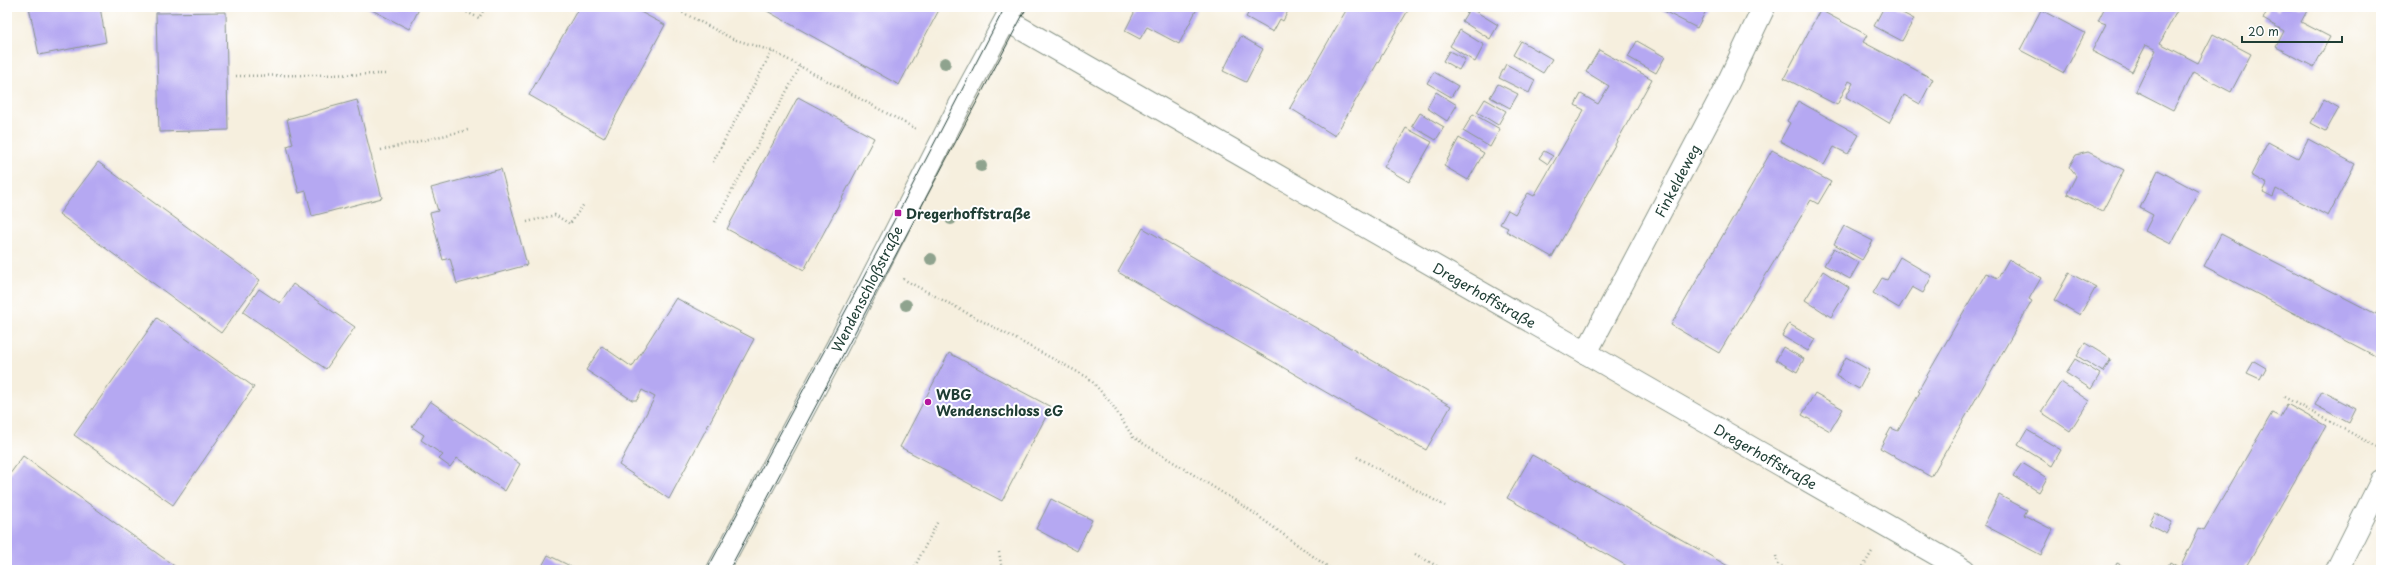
<svg xmlns="http://www.w3.org/2000/svg" width="2388" height="577" viewBox="0 0 2388 577" font-family="'Playpen Sans',sans-serif">
<style>
.building{fill:#b5a8f2}
.lines{fill:none;stroke-linecap:round;stroke-linejoin:round}
.minor-casing{stroke:#8a9689;stroke-width:24}
.path{stroke:#8a9689;stroke-width:2.5;stroke-dasharray:1 3;stroke-linecap:butt}
.minor{stroke:#fff;stroke-width:22}
.tram{stroke:#1f3d34;stroke-width:1}
.tree{fill:#8fa38e}
.poi-dot{fill:#b5179e;stroke:#fff;stroke-width:1.5}
.labels{text-anchor:middle;dominant-baseline:central;stroke-width:4;stroke-linejoin:round;paint-order:stroke}
.street-label{font-size:14px;fill:#1f3d34;stroke:#fff}
.poi-label{font-size:14px;font-weight:bold;fill:#1f3d34;stroke:#fff;text-anchor:start}
</style>
<rect width="100%" height="100%" fill="#fff"/>
<filter id="ink" filterUnits="userSpaceOnUse"><feTurbulence type="fractalNoise" baseFrequency=".025" numOctaves="2"/><feDisplacementMap in="SourceGraphic" scale="8" xChannelSelector="R" yChannelSelector="G"/><feConvolveMatrix kernelMatrix="1 2 1 2 8 2 1 2 1" color-interpolation-filters="sRGB"/></filter>
<filter id="wash" filterUnits="userSpaceOnUse"><feTurbulence type="fractalNoise" baseFrequency=".012" numOctaves="4" result="noise"/><feDisplacementMap in="SourceGraphic" scale="16" xChannelSelector="R" yChannelSelector="G"/><feGaussianBlur stdDeviation="0.9" result="paint"/><feColorMatrix in="noise" values="0 0 0 0 0 0 0 0 0 0 0 0 0 0 0 0 0 1.4 0 .05"/><feComposite in="paint" operator="in"/></filter>
<g filter="url(#wash)">
<rect width="100%" height="100%" fill="#f6efde"/>
<g id="blocks">
<!-- building -->
<g class="building">
<path d="M29 7H100L106 42 39 55Z"/>
<path d="M366 7H420L409 29Z"/>
<path d="M579 7H631L665 25 604 138 529 95Z"/>
<path d="M760 7H934L939 10 899 85Z"/>
<path d="M1137 7H1198L1179 44 1147 27 1140 39 1125 31Z"/>
<path d="M1252 7H1290L1283 21 1280 19 1273 32 1246 17Z"/>
<path d="M1348 7H1410L1335 136 1290 108Z"/>
<path d="M1656 7H1708L1697 28Z"/>
<path d="M1884 7H1891L1914 19 1902 41 1874 26Z"/>
<path d="M2105 7H2179L2160 43 2198 63 2213 34 2251 54 2231 92 2193 72 2173 110 2136 91 2156 50 2146 45 2132 72 2092 51 2106 24 2098 21Z"/>
<path d="M2269 7 2278 11 2280 7H2309L2301 22 2330 37 2314 67 2276 47 2284 31 2263 19Z"/>
<path d="M1470 8 1498 25 1490 39 1462 21Z"/>
<path d="M1820 10 1867 35 1863 42 1933 79 1920 104 1904 95 1889 123 1846 97 1853 83 1849 81 1837 105 1784 78Z"/>
<path d="M2041 10 2085 33 2064 73 2020 50Z"/>
<path d="M226 12 228 130 159 132 156 13Z"/>
<path d="M1460 30 1484 45 1475 62 1450 46Z"/>
<path d="M1241 36 1263 49 1246 82 1223 71Z"/>
<path d="M1521 41 1552 59 1543 73 1513 55Z"/>
<path d="M1637 41 1665 57 1656 73 1628 57Z"/>
<path d="M1599 50 1652 79 1552 257 1506 231 1508 228 1500 224 1508 210 1515 214 1528 193 1534 196 1584 110 1575 105 1581 94 1598 104 1609 86 1586 72Z"/>
<path d="M1449 51 1465 59 1459 70 1443 61Z"/>
<path d="M1506 64 1535 80 1529 93 1499 78Z"/>
<path d="M1434 72 1458 86 1451 97 1427 83Z"/>
<path d="M1498 84 1518 94 1510 108 1490 97Z"/>
<path d="M1436 92 1457 105 1447 121 1427 108Z"/>
<path d="M798 97 874 138 804 270 727 229Z"/>
<path d="M1485 99 1506 111 1498 125 1477 112Z"/>
<path d="M2324 99 2339 108 2326 131 2311 123Z"/>
<path d="M357 100 382 198 312 216 306 191 299 193 287 146 293 144 287 119Z"/>
<path d="M1798 101 1859 135 1848 154 1834 147 1824 165 1780 141 1790 123 1787 121Z"/>
<path d="M1420 113 1444 127 1436 140 1412 126Z"/>
<path d="M1473 114 1500 129 1490 147 1463 131Z"/>
<path d="M1406 128 1432 142 1409 182 1384 167Z"/>
<path d="M1459 138 1484 153 1468 180 1444 166Z"/>
<path d="M2308 139 2355 164 2328 216 2276 189 2273 197 2263 192 2267 184 2251 175 2268 142 2298 158Z"/>
<path d="M1772 150 1831 182 1818 204 1811 200 1719 353 1671 325Z"/>
<path d="M1544 151 1553 156 1548 164 1539 158Z"/>
<path d="M2088 152 2124 170 2102 212 2067 194 2076 176 2069 167 2076 155Z"/>
<path d="M98 162 260 280 221 333 59 214Z"/>
<path d="M501 169 527 265 457 284 450 258 443 260 430 213 438 211 431 188Z"/>
<path d="M2158 170 2199 192 2171 244 2145 231 2153 215 2140 208Z"/>
<path d="M1844 226 1873 241 1862 260 1834 244Z"/>
<path d="M1143 228 1451 406 1426 450 1118 272Z"/>
<path d="M2221 234 2376 314 2381 304V359L2204 266Z"/>
<path d="M1834 248 1859 263 1850 279 1824 265Z"/>
<path d="M1900 257 1932 276 1923 293 1912 287 1899 308 1873 293 1882 278 1887 280Z"/>
<path d="M2009 259 2041 278 2029 299 2032 301 1931 477 1880 448 1891 428 1898 431 1920 392 1918 391 1986 273 1998 278Z"/>
<path d="M1823 271 1849 288 1831 317 1805 300Z"/>
<path d="M2069 273 2096 287 2080 315 2054 300Z"/>
<path d="M293 284 355 327 326 369 243 312 259 289 280 303Z"/>
<path d="M676 298 754 339 669 499 619 465 655 397 642 390 637 400H632L586 370 602 346 632 367Z"/>
<path d="M157 318 254 387 173 505 74 435Z"/>
<path d="M1789 324 1815 339 1808 351 1782 336Z"/>
<path d="M2085 343 2111 359 2103 372 2077 356Z"/>
<path d="M1783 347 1804 359 1797 372 1776 360Z"/>
<path d="M949 353 1051 407 1002 501 900 447Z"/>
<path d="M1846 357 1869 370 1859 389 1836 376Z"/>
<path d="M2075 359 2100 374 2091 389 2066 373Z"/>
<path d="M2254 361 2266 368 2260 379 2247 373Z"/>
<path d="M2061 382 2089 401 2070 431 2041 412Z"/>
<path d="M2322 391 2356 409 2349 423 2315 405Z"/>
<path d="M1815 393 1843 409 1830 431 1802 415Z"/>
<path d="M430 401 520 464 505 491 457 458 450 467 439 459 443 455 421 440 424 435 412 427Z"/>
<path d="M2287 404 2326 426 2244 570H2184L2180 568 2179 570H2166L2170 562 2180 568 2199 528 2204 530 2272 413 2280 417Z"/>
<path d="M2027 430 2061 450 2052 466 2018 445Z"/>
<path d="M1532 455 1570 476 1735 570H1634L1507 498Z"/>
<path d="M23 456 180 570H7V478Z"/>
<path d="M2022 463 2047 478 2039 492 2013 476Z"/>
<path d="M1999 495 2027 510 2024 515 2053 530 2041 555 1984 525Z"/>
<path d="M1051 499 1092 520 1077 551 1036 529Z"/>
<path d="M2155 513 2172 522 2166 533 2149 524Z"/>
<path d="M548 555 574 568 573 570H540Z"/>
<path d="M2117 563 2131 570 2114 569Z"/>
</g>
</g>
</g>
<g filter="url(#ink)">
<use href="#blocks" fill-opacity="0" stroke="#8a9689" stroke-width="1"/>
<g class="lines">
<defs>
<g id="minor">
<path id="s1" d="M1006 20 1964 570"/>
<path id="s2" d="M1586 353 1725 89 1764 7"/>
<path id="s3" d="M718 570 837 347 965 95 1012 8"/>
<path d="M2337 570 2381 482"/>
</g>
</defs>
<!-- minor casing -->
<use href="#minor" class="minor-casing"/>
<!-- path -->
<g class="path">
<path d="M456 7 479 18 485 7"/>
<path d="M672 7 733 39 772 51 916 129"/>
<path d="M236 76 385 74"/>
<path d="M381 150 468 130"/>
<path d="M713 162 772 51"/>
<path d="M527 222 555 215 570 224 584 204"/>
<path d="M715 222 800 67"/>
<path d="M903 279 1089 378 1111 403 1133 437 1247 508 1332 570"/>
<path d="M2284 397 2381 449"/>
<path d="M1357 457 1445 506"/>
<path d="M999 552 1002 570"/>
<path d="M1415 554 1444 570"/>
<path d="M1776 556 1778 564 1789 570"/>
<path d="M913 570 938 521"/>
<path d="M1406 570 1408 568"/>
<path d="M1861 570 1873 550"/>
</g>
<!-- minor -->
<use href="#minor" class="minor"/>
<!-- tram -->
<g class="tram">
<path d="M707 570 898 213 1005 7"/>
<path d="M729 570 1027 7"/>
</g>
</g>
<!-- trees -->
<g class="tree">
<circle cx="945" cy="63" r="6"/>
<circle cx="981" cy="166" r="6"/>
<circle cx="951" cy="219" r="6"/>
<circle cx="931" cy="259" r="6"/>
<circle cx="906" cy="305" r="6"/>
</g>
</g>
<!-- markers -->
<g class="poi-dot">
<rect x="894" y="209" width="8" height="8" rx="2"/>
<circle cx="928" cy="402" r="4"/>
</g>
<g class="labels">
<!-- street labels -->
<g class="street-label">
<text stroke="none"><textPath href="#s2" startOffset="195">Finkeldeweg</textPath></text>
<text stroke="none"><textPath href="#s3" startOffset="318">Wendenschloßstraße</textPath></text>
<text stroke="none"><textPath href="#s1" startOffset="552">Dregerhoffstraße</textPath></text>
<text stroke="none"><textPath href="#s1" startOffset="876">Dregerhoffstraße</textPath></text>
</g>
<!-- poi labels -->
<g class="poi-label">
<text x="906" y="213">Dregerhoffstraße</text>
<text x="936" y="394">WBG<tspan x="936" dy="16">Wendenschloss eG</tspan></text>
</g>
</g>
<!-- margin -->
<rect width="2388" height="577" fill="none" stroke="#fff" stroke-width="24"/>
<!-- scale -->
<path d="M2242 36v6h100v-6" fill="none" stroke="#1f3d34" stroke-width="2"/>
<text x="2248" y="36" font-size="12" fill="#1f3d34" stroke="#ffffff" stroke-width="3" paint-order="stroke">20 m</text>
</svg>
